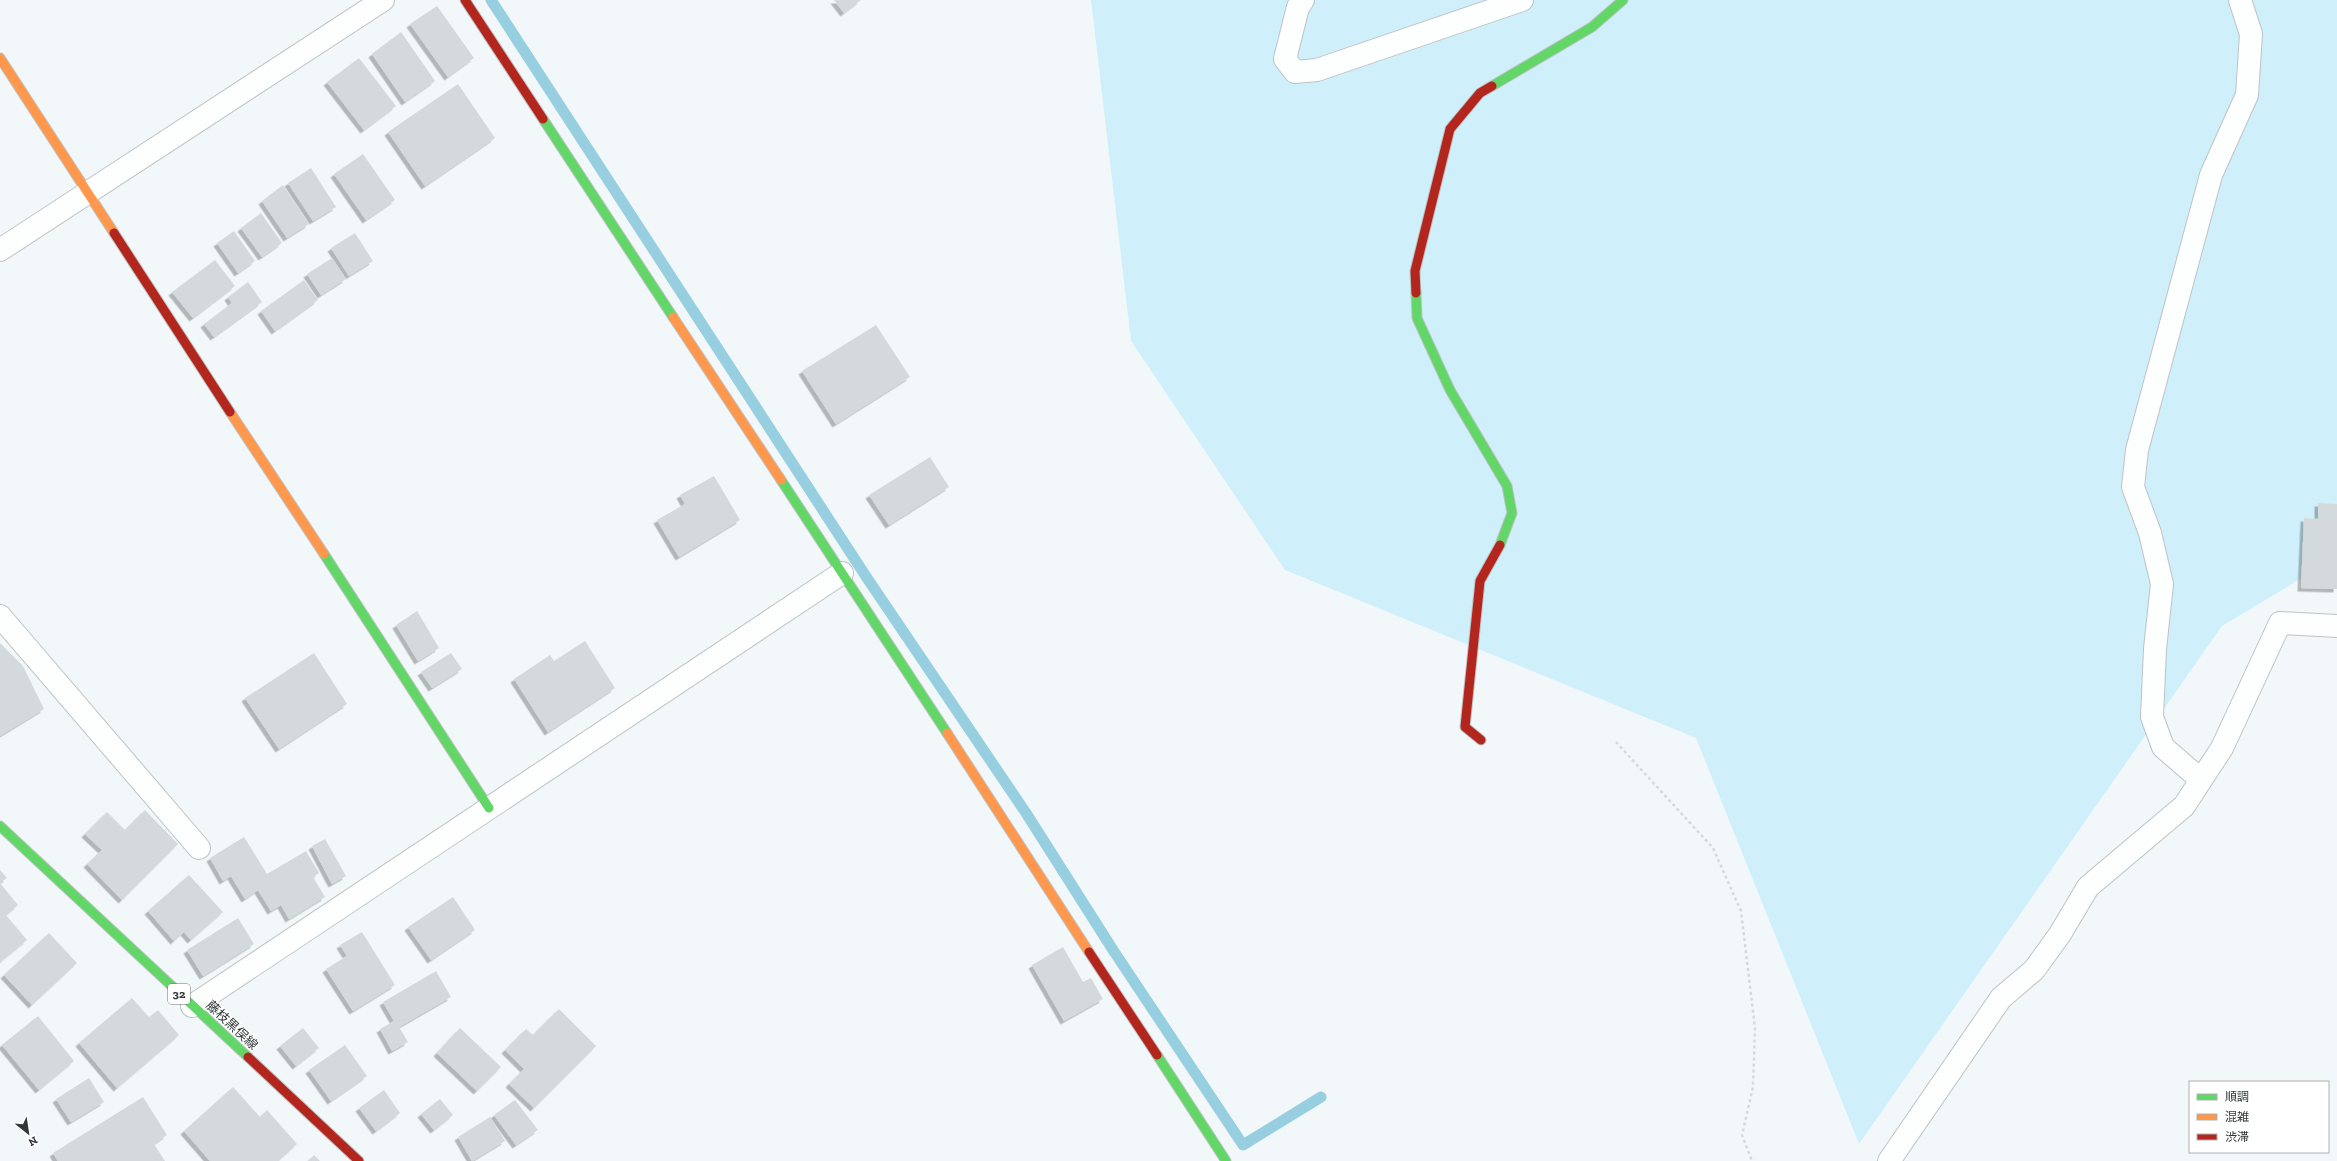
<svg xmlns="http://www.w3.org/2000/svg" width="2337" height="1161" viewBox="0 0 2337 1161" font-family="'Zilla Slab','Noto Sans JP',serif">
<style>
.green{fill:#cff0fb}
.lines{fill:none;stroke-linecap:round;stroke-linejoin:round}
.stream{stroke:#98cfe0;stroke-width:11}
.building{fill:#d4d9db;filter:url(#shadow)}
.street-casing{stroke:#bdc3c4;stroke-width:24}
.fast-casing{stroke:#bdc3c4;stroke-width:11}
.slow-casing{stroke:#bdc3c4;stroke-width:11}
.jam-casing{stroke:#bdc3c4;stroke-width:11}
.path{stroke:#d7d9d9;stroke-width:2.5;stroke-dasharray:3 3;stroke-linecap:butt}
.street{stroke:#fdfefe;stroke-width:22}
.fast{stroke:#63d668;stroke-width:9}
.slow{stroke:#ff974d;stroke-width:9}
.jam{stroke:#b3261e;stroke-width:9}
.labels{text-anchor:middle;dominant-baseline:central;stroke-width:3;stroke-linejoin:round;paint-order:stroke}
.shield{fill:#fff;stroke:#6f7374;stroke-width:1}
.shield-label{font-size:12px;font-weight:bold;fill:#313739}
.street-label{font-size:13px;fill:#313739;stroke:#fff}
</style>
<defs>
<filter id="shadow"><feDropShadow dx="-3.5" dy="3.5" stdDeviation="0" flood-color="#0004"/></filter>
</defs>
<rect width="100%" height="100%" fill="#f2f8fa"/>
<!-- green -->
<path class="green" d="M1091 0H2337V557L2222 626 1859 1144 1696 738 1285 570 1131 341Z"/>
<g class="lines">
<!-- stream -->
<path class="stream" d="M491 0 867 578 1026 813 1113 950 1243 1145 1321 1097"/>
</g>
<!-- building -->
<g class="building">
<path d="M834 0H861L844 13Z"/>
<path d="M437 6 474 58 448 77 410 24Z"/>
<path d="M401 32 435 81 405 102 372 54Z"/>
<path d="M359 58 396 106 364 130 327 82Z"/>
<path d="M458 84 495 138 425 186 388 132Z"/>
<path d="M363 154 395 200 366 220 334 174Z"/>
<path d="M311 168 336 207 313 221 288 183Z"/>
<path d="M283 185 309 224 287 238 262 201Z"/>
<path d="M261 213 282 243 262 257 241 228Z"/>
<path d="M234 231 255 261 238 273 217 243Z"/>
<path d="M355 233 373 261 349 276 331 248Z"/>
<path d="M332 258 346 279 321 295 307 274Z"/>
<path d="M215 260 235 286 193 318 172 292Z"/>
<path d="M304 280 318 300 275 331 261 311Z"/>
<path d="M248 282 262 302 214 337 204 324 232 303 228 297Z"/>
<path d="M876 325 910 377 836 424 802 371Z"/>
<path d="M930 457 949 487 889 525 869 495Z"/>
<path d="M714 476 740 520 679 557 657 520 685 504 680 495Z"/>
<path d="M2318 503 2337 504V589L2301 588 2304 518 2318 519Z"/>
<path d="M417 611 439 648 418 661 396 625Z"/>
<path d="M585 641 615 688 548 732 514 679 550 655 554 661Z"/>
<path d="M0 643 23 666 44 709 0 736Z"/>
<path d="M314 653 347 704 279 749 245 698Z"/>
<path d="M451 653 462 669 432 688 421 672Z"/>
<path d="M145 810 178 844 122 900 87 864 102 850 85 834 107 812 125 830Z"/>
<path d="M244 837 267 874 306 851 319 873 313 877 325 897 289 919 281 905 271 911 258 890 245 899 231 876 223 881 210 858Z"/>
<path d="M325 839 346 876 332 884 312 846Z"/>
<path d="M0 870 7 878 0 883 18 905 6 915 27 940 0 962Z"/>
<path d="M189 875 223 912 191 940 184 932 174 941 148 911Z"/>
<path d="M453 897 475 930 431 960 408 927Z"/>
<path d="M238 918 254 944 203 976 187 950Z"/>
<path d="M362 932 395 985 353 1011 326 969 347 956 340 945Z"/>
<path d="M49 933 77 963 32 1005 4 975Z"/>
<path d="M1063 947 1083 982 1091 978 1103 999 1064 1021 1032 965Z"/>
<path d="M436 971 451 997 399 1027 408 1042 392 1051 380 1029 394 1021 383 1002Z"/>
<path d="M132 998 149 1017 158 1010 179 1035 117 1088 79 1043Z"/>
<path d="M559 1009 596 1046 534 1108 509 1084 524 1069 505 1050 526 1029 533 1035Z"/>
<path d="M38 1016 74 1061 39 1090 2 1045Z"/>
<path d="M303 1028 319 1048 296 1066 280 1046Z"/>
<path d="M460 1028 501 1067 477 1091 437 1053Z"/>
<path d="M345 1045 367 1076 331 1101 309 1070Z"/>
<path d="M89 1078 104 1102 71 1122 56 1099Z"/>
<path d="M233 1087 260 1117 267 1110 297 1144 278 1161H210L184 1131Z"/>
<path d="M384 1090 400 1113 376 1131 359 1108Z"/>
<path d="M143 1097 167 1135 154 1144 165 1161H58L53 1153Z"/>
<path d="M440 1099 453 1115 434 1130 421 1114Z"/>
<path d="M515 1100 538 1130 516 1145 494 1115Z"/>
<path d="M490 1117 505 1141 472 1161 458 1137Z"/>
<path d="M314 1155 320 1161H308Z"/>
</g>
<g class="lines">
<defs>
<g id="street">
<path d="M1303 0 1298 7 1285 59 1295 72 1317 70 1522 0"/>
<path d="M0 250 383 0"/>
<path d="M0 616 199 848"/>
<path d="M2201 780 2163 747 2152 717 2155 649 2162 584 2150 533 2133 487 2137 450 2211 175 2247 95 2251 34 2240 0"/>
<path d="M192 1006 842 573"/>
<path d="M1889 1161 2001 998 2034 970 2060 934 2088 887 2184 806 2222 748 2280 623 2337 626"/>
</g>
<g id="fast">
<path d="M1492 86 1592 27 1623 0"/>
<path d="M543 119 673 317"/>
<path d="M1416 293 1417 318 1450 390 1507 486 1512 513 1500 545"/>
<path d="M781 480 947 733"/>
<path d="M324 554 489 808"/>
<path d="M0 826 248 1057"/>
<path d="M1157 1055 1226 1161"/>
</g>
<g id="slow">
<path d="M0 58 114 233"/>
<path d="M673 317 781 480"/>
<path d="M230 412 324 554"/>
<path d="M947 733 1089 952"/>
</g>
<g id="jam">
<path d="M465 0 543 119"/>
<path d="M114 233 230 412"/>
<path d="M1416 293 1415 271 1450 129 1480 93 1492 86"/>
<path d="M1481 740 1465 727 1480 581 1500 545"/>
<path d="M1089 952 1157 1055"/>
<path d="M248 1057 359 1161"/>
</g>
</defs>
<!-- street casing -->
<use href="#street" class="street-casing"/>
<!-- fast casing -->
<use href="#fast" class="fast-casing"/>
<!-- slow casing -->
<use href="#slow" class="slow-casing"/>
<!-- jam casing -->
<use href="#jam" class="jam-casing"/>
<!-- path -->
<path class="path" d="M1616 742 1713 848 1741 911 1755 1028 1753 1087 1742 1135 1752 1161"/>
<!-- street -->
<use href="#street" class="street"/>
<!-- fast -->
<use href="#fast" class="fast"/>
<!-- slow -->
<use href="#slow" class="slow"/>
<!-- jam -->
<use href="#jam" class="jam"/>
</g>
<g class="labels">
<!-- shield labels -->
<rect class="shield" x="168" y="984" width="22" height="20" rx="3"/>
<g class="shield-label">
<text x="179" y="994">32</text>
</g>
<!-- street labels -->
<g class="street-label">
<text transform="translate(232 1025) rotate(43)">藤枝黒俣線</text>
</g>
</g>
<!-- legend -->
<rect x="2189" y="1081" width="140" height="72" fill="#ffffff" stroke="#adafb0"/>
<rect x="2197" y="1094" width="20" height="6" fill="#63d668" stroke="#adafb0"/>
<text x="2225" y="1101" font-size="12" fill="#313739">順調</text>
<rect x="2197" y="1114" width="20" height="6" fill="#ff974d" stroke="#adafb0"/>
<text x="2225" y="1121" font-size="12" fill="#313739">混雑</text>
<rect x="2197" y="1134" width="20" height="6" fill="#b3261e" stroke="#adafb0"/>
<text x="2225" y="1141" font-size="12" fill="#313739">渋滞</text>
<!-- north arrow -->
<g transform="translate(28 1133) rotate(150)" stroke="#ffffff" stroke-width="3" paint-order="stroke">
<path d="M0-3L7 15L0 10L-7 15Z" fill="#313739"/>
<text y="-6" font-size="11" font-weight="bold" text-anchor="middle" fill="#313739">N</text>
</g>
</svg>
